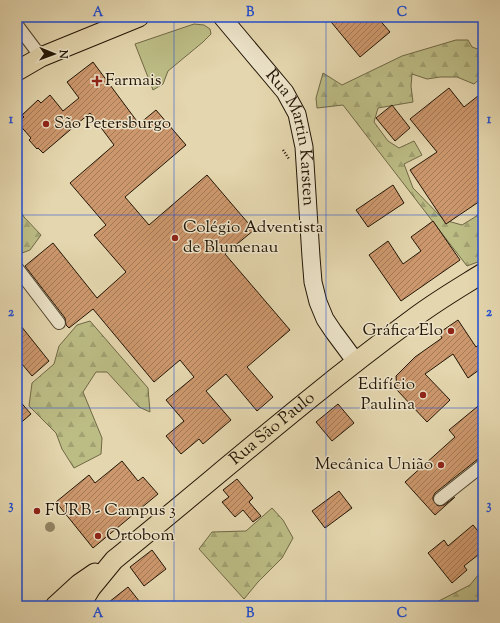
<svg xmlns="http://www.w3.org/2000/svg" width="500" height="623" viewBox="0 0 500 623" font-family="'Sorts Mill Goudy',serif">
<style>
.green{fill:#bcbc85;stroke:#6f6845}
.forest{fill:url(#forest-firs);stroke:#6f6845}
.building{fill:url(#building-hatch);stroke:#221505}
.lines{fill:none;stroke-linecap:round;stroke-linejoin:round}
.street-casing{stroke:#52452f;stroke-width:14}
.secondary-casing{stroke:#221505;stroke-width:19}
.primary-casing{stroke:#221505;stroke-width:21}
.path{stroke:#221505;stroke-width:2.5;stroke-dasharray:1 2;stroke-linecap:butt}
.street{stroke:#ede4ca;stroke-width:12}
.secondary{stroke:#ede4ca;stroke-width:17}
.primary{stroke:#e4d6ae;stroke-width:19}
.tree{fill:#938766}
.grid{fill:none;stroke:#1d4ed8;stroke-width:1;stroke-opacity:0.55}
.poi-dot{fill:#8f2418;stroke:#ede4ca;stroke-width:1.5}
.labels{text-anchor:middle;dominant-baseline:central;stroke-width:3;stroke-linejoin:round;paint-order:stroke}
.poi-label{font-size:17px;fill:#221505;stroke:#ede4ca;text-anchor:start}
.street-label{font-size:17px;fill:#221505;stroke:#ede4ca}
.neatline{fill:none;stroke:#1d4ed8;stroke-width:1.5}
.grid-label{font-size:13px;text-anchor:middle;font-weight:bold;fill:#1d4ed8}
</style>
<defs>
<pattern id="forest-firs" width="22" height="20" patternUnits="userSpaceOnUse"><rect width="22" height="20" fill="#bcbc85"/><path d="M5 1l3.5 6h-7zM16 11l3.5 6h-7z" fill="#a1a171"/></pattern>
<pattern id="building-hatch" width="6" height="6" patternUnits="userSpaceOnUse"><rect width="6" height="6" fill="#cc976c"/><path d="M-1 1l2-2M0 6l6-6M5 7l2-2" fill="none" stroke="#a57a57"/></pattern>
</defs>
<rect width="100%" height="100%" fill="#e4d6ae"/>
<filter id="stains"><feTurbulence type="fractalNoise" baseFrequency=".005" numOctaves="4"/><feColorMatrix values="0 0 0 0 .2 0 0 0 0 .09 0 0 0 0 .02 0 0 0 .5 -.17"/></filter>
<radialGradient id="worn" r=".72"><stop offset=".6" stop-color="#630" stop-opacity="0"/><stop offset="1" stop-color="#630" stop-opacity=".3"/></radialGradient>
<!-- green -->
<path class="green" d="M194 24 204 25 210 29 211 34 203 42 168 71 163 84 153 90 135 44Z"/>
<!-- forest -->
<g class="forest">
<path d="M456 40H468L472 47 483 51V76L474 84 457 77H440L427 79 412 74 411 86 413 102 378 108 374 122 388 141 399 148 414 141 422 155 404 164 413 188 444 220 462 225 475 217 482 211 483 212V260L467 266 343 105 317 108 316 98 323 73 342 85 402 56Z"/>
<path d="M17 205 24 217 41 235 30 250 17 255Z"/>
<path d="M90 321 148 388 150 412 139 407 107 372H96L83 392 102 438 101 454 74 468 62 449 56 433 29 406 32 383 54 364 59 346 77 325Z"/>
<path d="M272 508 283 520 293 538 282 558 258 582 244 599 199 549 212 532 246 531Z"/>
<path d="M483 569V606H429L470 585Z"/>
</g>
<!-- building -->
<g class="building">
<path d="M327 17H377L390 32 360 57Z"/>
<path d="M93 62 139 124 156 110 186 145 125 197 149 225 207 175 254 230 225 254 290 330 247 367 273 397 257 411 226 374 206 391 231 420 203 444 199 439 181 454 166 436 184 421 166 400 194 377 180 360 154 382 93 309 69 328 66 325 65 318 25 266 53 243 97 298 126 272 94 235 106 225 70 183 114 145 90 113 43 153 38 148 37 149 29 140 31 138 17 122 24 117 22 115 38 100 41 103 50 95 63 111 79 98 67 82Z"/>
<path d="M449 88 464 107 483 92V199L446 224 410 170 437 152 410 119Z"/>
<path d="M392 105 410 128 395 141 376 118Z"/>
<path d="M393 185 404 203 368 227 356 210Z"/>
<path d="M433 221 460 260 401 301 369 255 388 241 403 264 421 251 411 237Z"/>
<path d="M458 320 476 347 483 342V367L468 378 453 354 425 374 450 400 427 422 397 390 396 376 415 357 442 338 439 333Z"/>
<path d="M17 321 49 361 32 376 17 358Z"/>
<path d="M17 398 31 414 17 426Z"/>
<path d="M483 402V458L478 459 435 493 433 497V500L438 506 444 505 455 497 435 515 405 482 455 437 449 430Z"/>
<path d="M338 404 354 423 332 441 316 422Z"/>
<path d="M122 461 138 481 143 477 158 494 93 548 56 502 89 475 95 483Z"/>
<path d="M237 479 253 498 249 502 261 516 253 522 243 510 235 517 222 502 229 497 223 490Z"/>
<path d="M339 491 352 508 325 528 312 511Z"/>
<path d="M473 525 483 537V551L464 566 467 570 452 583 428 553 444 540 448 546Z"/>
<path d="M152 550 166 569 144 586 130 567Z"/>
<path d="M128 587 143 606H104Z"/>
</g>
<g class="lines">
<defs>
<g id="street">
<path d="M17 25 41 57"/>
<path d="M17 268 59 323"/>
<path d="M440 499 483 465"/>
</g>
<g id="secondary">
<path id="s1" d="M222 17 285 92 297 114 304 147 311 257 313 282 318 302 325 319 333 331 356 362"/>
</g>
<g id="primary">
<path d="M17 71 41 57 139 17"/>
<path d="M55 606 79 584 95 573"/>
<path id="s2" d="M80 606 91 588 114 560C213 480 308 396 410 321 433 303 459 288 483 273"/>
</g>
</defs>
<!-- street casing -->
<use href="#street" class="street-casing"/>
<!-- secondary casing -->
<use href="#secondary" class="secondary-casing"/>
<!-- primary casing -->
<use href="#primary" class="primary-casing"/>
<!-- path -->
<path class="path" d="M283 150 289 159"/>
<!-- street -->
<use href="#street" class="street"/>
<!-- secondary -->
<use href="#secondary" class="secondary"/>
<!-- primary -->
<use href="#primary" class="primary"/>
</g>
<!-- trees -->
<circle class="tree" cx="50" cy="527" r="5"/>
<!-- grid -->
<path class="grid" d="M174 17V606M326 17V606M17 215H483M17 408H483"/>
<!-- markers -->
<g class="poi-dot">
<path d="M95 75h4v4h4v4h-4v4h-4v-4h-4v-4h4z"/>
<circle cx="46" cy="124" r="4"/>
<circle cx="175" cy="238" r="4"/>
<circle cx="451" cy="331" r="4"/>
<circle cx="423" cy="395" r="4"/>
<circle cx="441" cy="465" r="4"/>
<circle cx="37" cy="511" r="4"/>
<circle cx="98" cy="536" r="4"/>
</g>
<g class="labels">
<!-- poi labels -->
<g class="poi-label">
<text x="105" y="81">Farmais</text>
<text x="54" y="124">São Petersburgo</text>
<text x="183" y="228">Colégio Adventista<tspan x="183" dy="20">de Blumenau</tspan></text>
<text x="443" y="331" text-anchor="end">Gráfica Elo</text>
<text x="415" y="385" text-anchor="end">Edifício<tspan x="415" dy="20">Paulina</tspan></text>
<text x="433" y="465" text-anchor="end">Mecânica União</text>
<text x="45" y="511">FURB - Campus 3</text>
<text x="106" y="536">Ortobom</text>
</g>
<!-- street labels -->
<g class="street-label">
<text stroke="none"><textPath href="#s1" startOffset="144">Rua Martin Karsten</textPath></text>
<text stroke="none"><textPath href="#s2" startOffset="263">Rua São Paulo</textPath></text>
</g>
</g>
<!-- margin -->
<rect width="500" height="623" fill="none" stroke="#e4d6ae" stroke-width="44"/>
<!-- north arrow -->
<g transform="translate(54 54) rotate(91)" stroke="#ede4ca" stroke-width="3" paint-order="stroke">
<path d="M0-3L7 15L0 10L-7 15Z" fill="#221505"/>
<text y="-6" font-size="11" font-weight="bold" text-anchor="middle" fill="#221505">N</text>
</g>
<rect x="22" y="22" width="456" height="579" class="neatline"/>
<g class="grid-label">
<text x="98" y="16">A</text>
<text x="250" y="16">B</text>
<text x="402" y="16">C</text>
<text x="11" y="123">1</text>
<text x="489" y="123">1</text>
<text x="11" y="316">2</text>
<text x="489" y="316">2</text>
<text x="11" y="509">3</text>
<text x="489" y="509">3</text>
<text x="98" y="617">A</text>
<text x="250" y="617">B</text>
<text x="402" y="617">C</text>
</g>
<rect width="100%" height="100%" filter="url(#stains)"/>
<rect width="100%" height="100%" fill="url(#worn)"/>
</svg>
